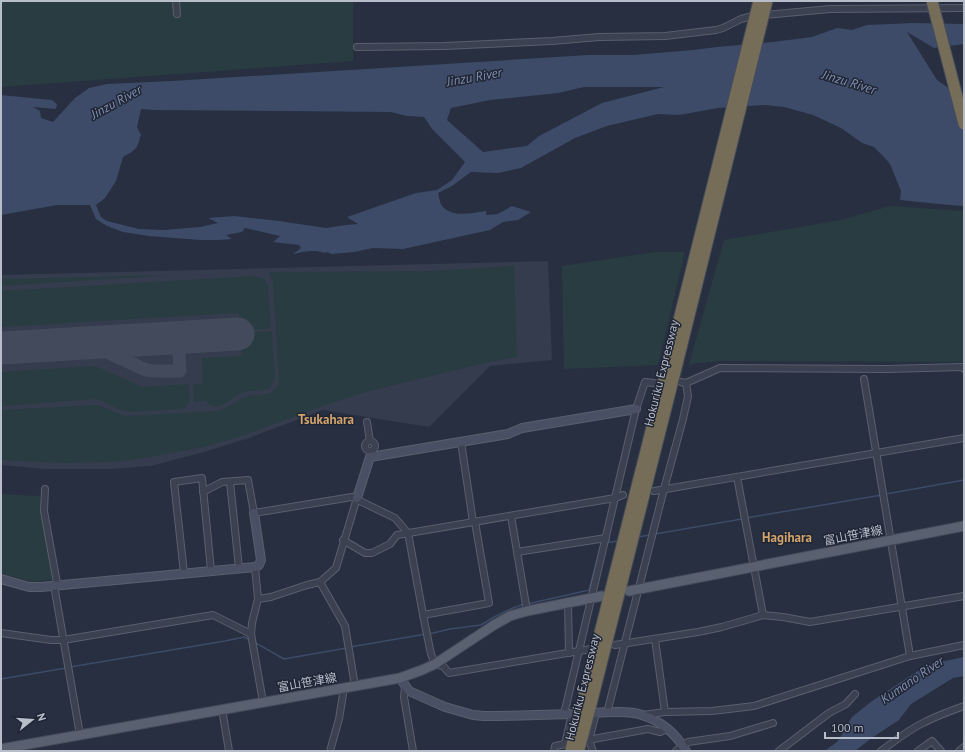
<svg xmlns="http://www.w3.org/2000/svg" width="965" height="752" viewBox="0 0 965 752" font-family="'PT Sans','Noto Sans JP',sans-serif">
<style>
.airport{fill:#353c4d}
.green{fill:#293c41}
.water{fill:#3d4b68;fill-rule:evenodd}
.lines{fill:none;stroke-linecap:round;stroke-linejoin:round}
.stream{stroke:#3d4b68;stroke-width:1.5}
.taxiway{stroke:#424a5c;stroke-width:13}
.runway{stroke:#424a5c;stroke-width:33}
.street-casing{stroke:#595f6d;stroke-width:8}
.secondary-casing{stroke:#595f6d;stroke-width:10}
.primary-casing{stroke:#454a59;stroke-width:11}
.highway-casing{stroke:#464c5a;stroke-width:13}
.street{stroke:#3b4150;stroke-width:6}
.secondary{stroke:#495063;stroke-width:8}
.primary{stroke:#596070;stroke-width:9}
.highway{stroke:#756d58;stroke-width:11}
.highway-bridge-casing{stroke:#464c5a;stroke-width:13;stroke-linecap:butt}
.highway-bridge{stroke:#756d58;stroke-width:11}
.labels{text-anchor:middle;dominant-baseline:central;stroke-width:3;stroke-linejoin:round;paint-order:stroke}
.street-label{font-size:12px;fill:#b8bdca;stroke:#202635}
.water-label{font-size:13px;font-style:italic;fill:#808fb0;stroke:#202635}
.neighbourhood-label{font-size:13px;font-weight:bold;fill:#d2a36b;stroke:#202635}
</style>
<rect width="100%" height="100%" fill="#272f40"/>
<!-- airport -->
<path class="airport" d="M548 261 552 360 490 366 429 427 323 410 246 439 204 452 151 466 109 469H44L1 465V275Z"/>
<!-- green -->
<g class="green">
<path d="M1 1H353V61L1 87Z"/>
<path d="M890 206 964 211V362L721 361 689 364 724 240 841 220Z"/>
<path d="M655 252H685L658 365 564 369 562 266Z"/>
<path d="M514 266 517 357 489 362 369 391 322 406 245 435 204 447 126 461 67 463 1 460V410L95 405C106 406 115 414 127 416L218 411 227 407 242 398 248 396 269 394 276 388 279 383 273 282 269 272 431 271Z"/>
<path d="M173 275 1 286V279Z"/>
<path d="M254 276 264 279 268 286 271 327 267 329 240 330 239 313 182 316 1 327V291Z"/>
<path d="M272 331 275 379 269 389C261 391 252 390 244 392 234 394 224 409 213 406 210 406 207 402 205 401L194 402 193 385 203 383 202 358 242 356 240 333Z"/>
<path d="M95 366 143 387 188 384C190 393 192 404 183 409L130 412 120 410 103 401 97 399 1 406V372Z"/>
<path d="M1 494 40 496 43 523 52 580 33 582 11 576 1 574Z"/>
</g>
<!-- water -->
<g class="water">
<path d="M913 23 964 24V44L934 48 907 32 937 80 964 99V206L949 205 900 200 901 191 890 164 884 157 874 147 862 143 841 128 813 115 784 107 765 105 718 108 679 115 658 114 607 126 575 138 521 168 498 173 471 172 452 186 438 193C439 197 440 203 442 206 452 218 473 213 486 211V215L498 214 512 206 531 212 518 220 503 222 490 230 403 249 373 248 354 252 332 254 326 252 324 253C315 249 303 252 293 254L301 248 299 245 273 242 280 236 245 228 242 232 226 235 232 239 218 240H200L149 236 123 232 107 226 96 219 90 205H57L1 215V95L52 100 57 104 56 109 33 107 40 111 41 118 53 122 75 98 89 88 107 84 172 81 588 55H633L693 50 717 47 773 42 812 37 837 28 852 30 867 25ZM584 87H664L602 103 539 136 527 146 483 152 447 120 451 108 490 100 558 93ZM141 109 154 110 391 112 407 116 424 117 432 129 465 162 452 180 437 190 416 193 347 217 358 224 346 225 326 228 279 221 234 216 208 218 218 223 200 227 164 230 139 229 107 221 101 217 96 205 105 198 116 181 123 157C129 154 136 150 138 144 140 141 139 138 141 135L137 127Z"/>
<path d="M964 657V676L953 678 911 704 899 720 873 737 855 751H825L838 741 852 717 872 701 927 665Z"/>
</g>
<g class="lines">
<!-- stream -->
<g class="stream">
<path d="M886 494 964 480"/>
<path d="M746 518 882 495"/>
<path d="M655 534 742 519"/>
<path d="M638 537 650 535"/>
<path d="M606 543 618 541"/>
<path d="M527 604 563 596 589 590 600 549"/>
<path d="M429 634 450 629 481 625 494 617 513 608 524 604"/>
<path d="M254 642 284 659 347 648"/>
<path d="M350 647 426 634"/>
<path d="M70 667 225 641 244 637 250 640"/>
<path d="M1 679 66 668"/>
</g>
<!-- taxiway -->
<path class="taxiway" d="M87 343 146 370 155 371H180L178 338"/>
<!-- runway -->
<path class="runway" d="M1 348 238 334"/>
<defs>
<g id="street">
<path d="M176 1 177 14"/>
<path d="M357 47 444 46 552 41 599 37 665 36 716 30 723 28 741 19 753 16 830 9 964 8"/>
<path d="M864 379 910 656"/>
<path d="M681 382 686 383 720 368 887 369 962 367 964 369"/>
<path d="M367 422 370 441"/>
<circle cx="370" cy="446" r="5"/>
<path d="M461 442 473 522"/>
<path d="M737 477 763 615"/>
<path d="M230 482 239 568"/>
<path d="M45 489 44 511 57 583 55 591 80 735"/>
<path d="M654 491 964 438"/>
<path d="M203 492 222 482 248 480 254 513 352 497 357 498 360 501 395 518 408 533 424 620 431 654 435 664 443 666 449 673 591 649"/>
<path d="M511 516 527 611"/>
<path d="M343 540 365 553H372L390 544 397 535 615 498 623 495"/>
<path d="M517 552 606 538"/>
<path d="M255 567 258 599 252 623 251 634 263 702"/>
<path d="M184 573 174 482 202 478 211 570"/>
<path d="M320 582 345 626 355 686"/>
<path d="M258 599 271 597 307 585 320 582 336 568 357 498"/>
<path d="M568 603 569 653"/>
<path d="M423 615 489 603 475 522"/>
<path d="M1 633 51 640H63L213 615 251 634"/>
<path d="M655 639 665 712"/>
<path d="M615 645 698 632 722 627 763 615 783 617 810 622 964 596"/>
<path d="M405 686 404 697 413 751"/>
<path d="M222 709 229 751"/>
<path d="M607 713 664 489 683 419 688 396 686 383"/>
<path d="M564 714 636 409 645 382 654 383"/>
<path d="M643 715 665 712 712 711 754 706 910 656 964 645"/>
<path d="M565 744 572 714"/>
<path d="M330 751 339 719 344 688"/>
<path d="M554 751 555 746 648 729 660 732 667 729"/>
<path d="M593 751 589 740 596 713"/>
<path d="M676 751 688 742 730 736 773 723"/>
<path d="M779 751 829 713 846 704 855 694"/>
<path d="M881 751C895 741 908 730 923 723 936 716 950 711 964 706"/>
<path d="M918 751 932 741 941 751"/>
<path d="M959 751 964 747"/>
</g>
<g id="secondary">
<path d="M357 498 370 457 508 434 522 428 636 409"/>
<path d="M1 579 29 587H41L255 567 259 565 261 560 254 513"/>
<path d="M400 678 409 691 445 707 473 715 484 716C513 716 543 715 572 714 592 714 623 709 642 715 661 721 676 734 686 751"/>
</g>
<g id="primary">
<path d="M629 591 964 526"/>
<path d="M1 749 400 678 422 670 435 664 494 625 510 616 527 611 602 596"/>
</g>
<g id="highway">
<path d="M581 708 668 364"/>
<path d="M590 708 677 364"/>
</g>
</defs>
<!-- street casing -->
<use href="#street" class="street-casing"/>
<!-- secondary casing -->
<use href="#secondary" class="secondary-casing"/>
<!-- primary casing -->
<use href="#primary" class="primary-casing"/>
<!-- highway casing -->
<use href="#highway" class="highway-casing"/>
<!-- street -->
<use href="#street" class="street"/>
<!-- secondary -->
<use href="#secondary" class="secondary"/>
<!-- primary -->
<use href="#primary" class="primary"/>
<!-- highway -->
<use href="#highway" class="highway"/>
<defs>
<g id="highway-bridge">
<path d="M932 1 964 124"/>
<path d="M668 364 759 1"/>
<path d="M677 364 767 1"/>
<path d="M579 749 590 708"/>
<path d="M571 750 581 708"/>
</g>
</defs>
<!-- highway-bridge casing -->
<use href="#highway-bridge" class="highway-bridge-casing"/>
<!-- highway-bridge -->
<use href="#highway-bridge" class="highway-bridge"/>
</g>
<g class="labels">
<!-- street labels -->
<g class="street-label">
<text transform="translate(661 373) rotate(-76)">Hokuriku Expressway</text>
<text transform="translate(853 535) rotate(-11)">富山笹津線</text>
<text transform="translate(307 682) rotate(-10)">富山笹津線</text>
<text transform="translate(582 687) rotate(-76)">Hokuriku Expressway</text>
</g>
<!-- water labels -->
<g class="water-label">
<text transform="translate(474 77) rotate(-10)">Jinzu River</text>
<text transform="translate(849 82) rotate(17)">Jinzu River</text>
<text transform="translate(116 102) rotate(-29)">Jinzu River</text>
<text transform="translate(912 680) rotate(-34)">Kumano River</text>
</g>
<!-- neighbourhood labels -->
<g class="neighbourhood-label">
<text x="326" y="419">Tsukahara</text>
<text x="787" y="537">Hagihara</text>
</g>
</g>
<!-- border -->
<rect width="965" height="752" fill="none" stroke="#b8bdca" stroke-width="4"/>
<!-- north arrow -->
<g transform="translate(32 720) rotate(73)" stroke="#202635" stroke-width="3" paint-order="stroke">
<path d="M0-3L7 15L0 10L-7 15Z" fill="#b8bdca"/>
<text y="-6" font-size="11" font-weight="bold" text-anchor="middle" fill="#b8bdca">N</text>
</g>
<!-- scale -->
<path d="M825 732v6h73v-6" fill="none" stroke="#b8bdca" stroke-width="2"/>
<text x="831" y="732" font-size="12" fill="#b8bdca" stroke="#202635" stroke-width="3" paint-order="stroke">100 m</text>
</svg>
